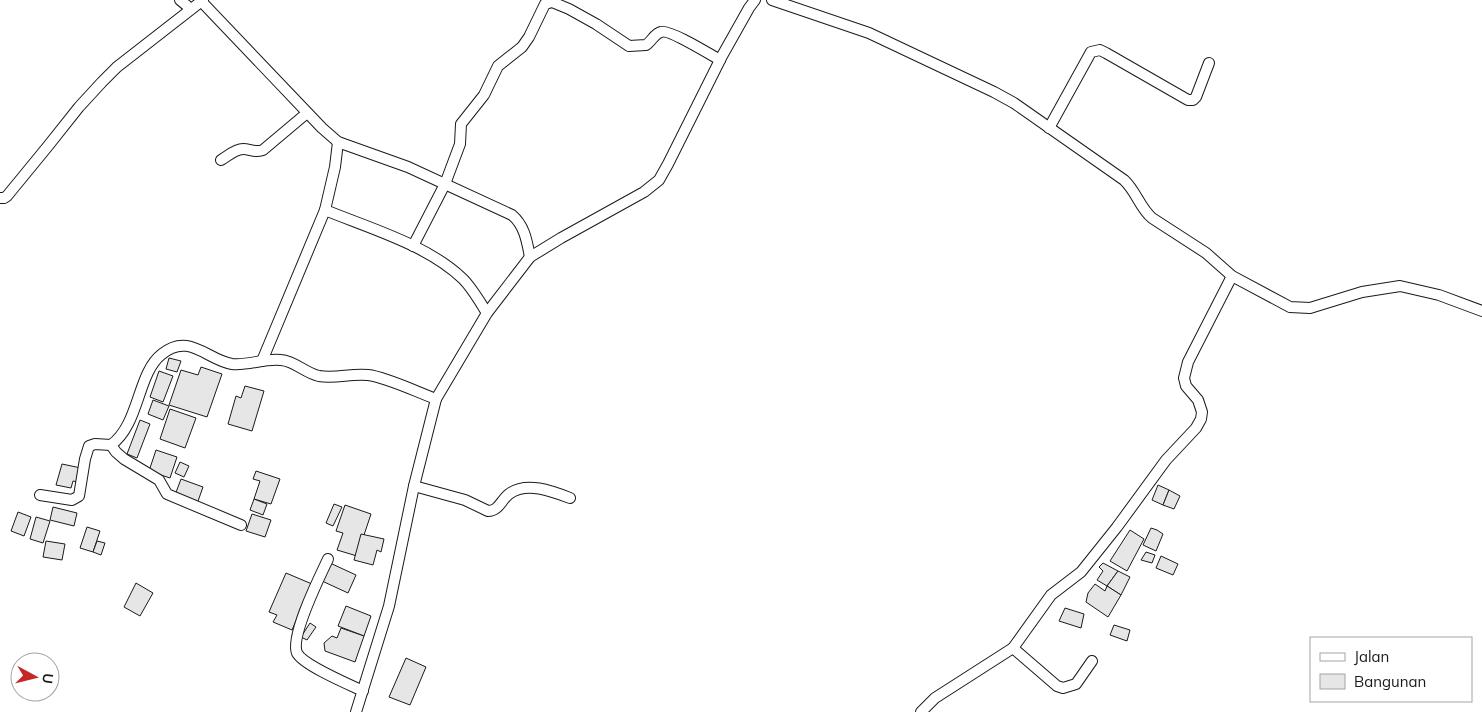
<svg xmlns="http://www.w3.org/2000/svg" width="1482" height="712" viewBox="0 0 1482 712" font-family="Mulish,sans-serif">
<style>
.building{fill:#e6e6e6;stroke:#1a1a1a}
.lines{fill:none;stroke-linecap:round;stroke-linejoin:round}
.minor-casing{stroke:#1a1a1a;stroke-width:12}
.minor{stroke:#fff;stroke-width:10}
</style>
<rect width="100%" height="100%" fill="#fff"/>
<!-- building -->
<g class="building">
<path d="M169 358 181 361 177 372 166 369Z"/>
<path d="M201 367 222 374 207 417 169 405 181 370 198 375Z"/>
<path d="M159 371 173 376 163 402 150 397Z"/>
<path d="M245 386 264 391 252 431 228 424 236 396 241 398Z"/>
<path d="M153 400 169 406 163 420 148 414Z"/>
<path d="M170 409 196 418 185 448 160 439Z"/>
<path d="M140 420 150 424 137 458 127 454Z"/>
<path d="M156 450 177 457 170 478 149 471Z"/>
<path d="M180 462 189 466 184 477 175 473Z"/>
<path d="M62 464 81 468 78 482 73 481 71 488 56 485Z"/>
<path d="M256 471 280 479 271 504 254 499 260 481 253 479Z"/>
<path d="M181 479 203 487 197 504 175 495Z"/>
<path d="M1158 485 1169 490 1163 505 1152 500Z"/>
<path d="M1169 490 1180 496 1174 509 1163 505Z"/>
<path d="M254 499 267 504 263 515 250 510Z"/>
<path d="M334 504 342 507 333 526 326 523Z"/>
<path d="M345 505 371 514 357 556 337 550 343 533 336 531Z"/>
<path d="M53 507 77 513 74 526 50 520Z"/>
<path d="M18 512 31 517 24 536 11 531Z"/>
<path d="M252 514 271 520 265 537 246 531Z"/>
<path d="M36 517 50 521 43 543 30 539Z"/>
<path d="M87 527 100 531 93 552 80 548Z"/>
<path d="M1151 528 1157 530 1163 534 1156 551 1143 545Z"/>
<path d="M1130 530 1144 539 1127 571 1110 561Z"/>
<path d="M361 534 384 539 381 552 377 550 373 565 354 560Z"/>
<path d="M46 541 65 544 62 560 43 557Z"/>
<path d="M97 541 105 543 101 555 93 552Z"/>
<path d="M1146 552 1155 555 1152 563 1141 560Z"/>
<path d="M1161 556 1178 564 1173 575 1156 568Z"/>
<path d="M330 563 356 575 348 593 322 581Z"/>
<path d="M1103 563 1118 571 1107 586 1097 580 1103 571 1099 567Z"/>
<path d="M1118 571 1130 577 1121 595 1107 586Z"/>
<path d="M286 573 312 584 292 630 273 622 277 615 269 612Z"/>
<path d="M136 583 153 593 140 616 124 607Z"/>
<path d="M1095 584 1105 591 1107 586 1121 595 1108 617 1086 602 1088 593Z"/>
<path d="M346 606 371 616 364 636 338 626Z"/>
<path d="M1065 608 1084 614 1081 628 1059 621Z"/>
<path d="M310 623 316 627 307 640 301 637Z"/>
<path d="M1114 625 1130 630 1127 641 1110 635Z"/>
<path d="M341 628 364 636 355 662 325 651 324 643 332 636 337 638Z"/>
<path d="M406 658 426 667 410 705 389 697Z"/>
</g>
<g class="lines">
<defs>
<g id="minor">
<path d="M180 0 191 9"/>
<path d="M772 0 869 33 994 92 1014 103 1124 180C1136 191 1140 208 1152 218L1206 253 1232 276 1290 307 1310 308 1362 292 1400 286 1439 295 1482 311"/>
<path d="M201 1 322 128 338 142 408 167 512 215C525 226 527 242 530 257"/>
<path d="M1049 128 1091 52 1100 50 1106 53 1188 100H1193L1196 97 1209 63"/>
<path d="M221 160C228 156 235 149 243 149 250 149 256 153 263 150L307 113"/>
<path d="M0 198H4L7 196 48 146 79 107 102 82 117 67 203 0"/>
<path d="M325 210C369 228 428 245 463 279 472 288 480 302 487 313"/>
<path d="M413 246 445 184 460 144 461 124 484 95 498 66 522 47 529 37 545 4 552 2 569 9 596 24 629 46 646 45C651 42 655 33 661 32 669 29 711 55 720 60"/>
<path d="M262 361 325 210 335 167 338 142"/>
<path d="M111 445 116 452 124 459 159 480 167 494 241 525"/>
<path d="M414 486 465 500 488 511C499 511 501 500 509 494 526 481 552 491 570 498"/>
<path d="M40 495 72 500 79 496 85 459 89 446 95 444 111 445C140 424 137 373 162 354 189 332 207 360 232 364 248 366 264 358 281 360 295 361 305 373 319 376 335 379 352 373 368 375 386 377 417 392 436 399"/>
<path d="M328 559C320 576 290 636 297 653 303 665 350 685 363 691"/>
<path d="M1013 648 1057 686 1063 688 1076 684 1092 661"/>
<path d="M356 712 389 606 414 486 436 399 487 313 530 257 561 238 644 192 659 180 668 164 722 56 749 8 755 0"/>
<path d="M921 712 935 698 1013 648 1051 595 1081 572 1117 527 1166 460 1196 428 1201 419 1202 412 1198 400 1186 386 1184 378 1188 362 1232 276"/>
</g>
</defs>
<!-- minor casing -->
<use href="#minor" class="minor-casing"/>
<!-- minor -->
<use href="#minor" class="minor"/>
</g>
<!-- legend -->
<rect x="1310" y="637" width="162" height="65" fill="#ffffff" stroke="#a3a3a3"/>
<rect x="1320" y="653" width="25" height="8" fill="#ffffff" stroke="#a3a3a3"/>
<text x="1354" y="662" font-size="15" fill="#1a1a1a">Jalan</text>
<rect x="1320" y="674" width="25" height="15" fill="#e6e6e6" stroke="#a3a3a3"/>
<text x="1354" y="687" font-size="15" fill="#1a1a1a">Bangunan</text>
<!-- north arrow -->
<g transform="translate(35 677) rotate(97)"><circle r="24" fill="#ffffff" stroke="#a3a3a3"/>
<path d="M0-4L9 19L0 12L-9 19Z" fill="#c62828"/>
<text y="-8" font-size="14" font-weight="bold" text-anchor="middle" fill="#1a1a1a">U</text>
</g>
</svg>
